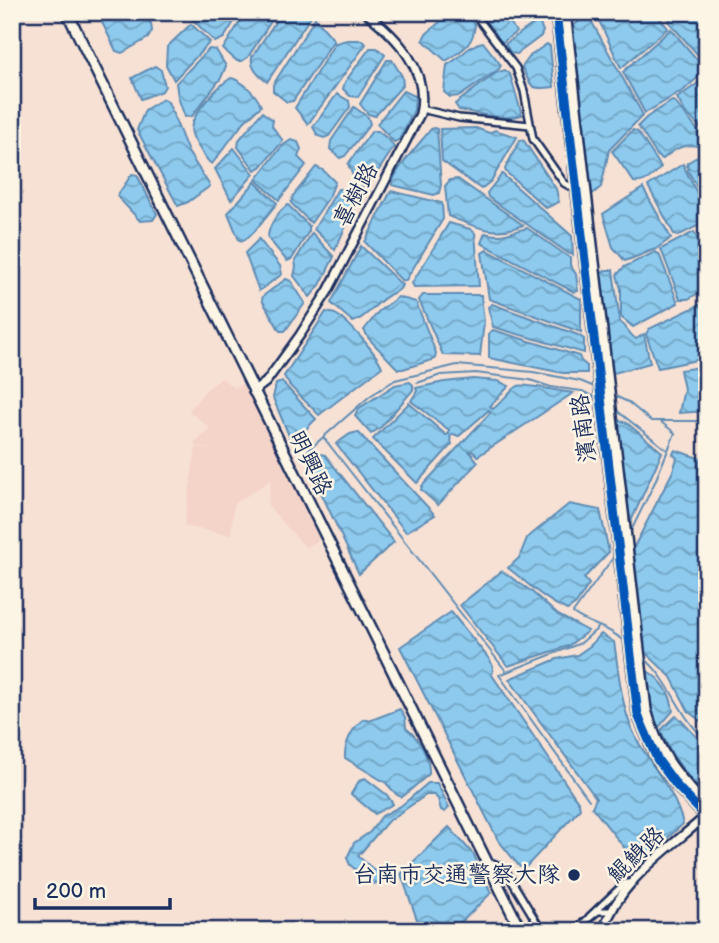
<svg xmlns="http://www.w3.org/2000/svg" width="719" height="943" viewBox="0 0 719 943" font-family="'Balsamiq Sans','LXGW WenKai TC',sans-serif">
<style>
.built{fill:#f4d3c9}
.water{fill:url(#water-waves);stroke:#5f8cb4;stroke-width:2}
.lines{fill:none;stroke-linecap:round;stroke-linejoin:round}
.stream{stroke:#5f8cb4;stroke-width:2}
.minor-casing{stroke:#1b2f5e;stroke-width:10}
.tertiary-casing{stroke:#1b2f5e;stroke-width:12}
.primary-casing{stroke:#1b2f5e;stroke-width:14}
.minor{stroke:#fcf5e5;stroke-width:5}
.tertiary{stroke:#fcf5e5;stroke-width:7}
.primary{stroke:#fcf5e5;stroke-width:9}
.cycleway-casing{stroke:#fcf5e5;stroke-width:13}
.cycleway{stroke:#0057b8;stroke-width:9}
.poi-dot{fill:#1b2f5e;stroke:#fcf5e5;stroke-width:2.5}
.labels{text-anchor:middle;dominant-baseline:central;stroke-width:5;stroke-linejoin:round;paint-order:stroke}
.street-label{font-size:23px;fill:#1b2f5e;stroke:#fcf5e5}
.poi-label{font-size:23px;fill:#1b2f5e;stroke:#fcf5e5;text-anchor:end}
</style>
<defs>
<pattern id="water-waves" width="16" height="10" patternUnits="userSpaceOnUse" patternTransform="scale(1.75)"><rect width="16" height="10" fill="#8dcaed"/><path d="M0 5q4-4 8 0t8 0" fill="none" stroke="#72a4c3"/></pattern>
</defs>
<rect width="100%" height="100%" fill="#f7e1d4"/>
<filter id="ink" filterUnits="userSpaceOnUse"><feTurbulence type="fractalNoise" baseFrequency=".0143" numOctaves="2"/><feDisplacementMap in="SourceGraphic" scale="14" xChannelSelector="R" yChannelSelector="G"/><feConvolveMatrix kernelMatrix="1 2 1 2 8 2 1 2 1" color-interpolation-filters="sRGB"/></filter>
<g filter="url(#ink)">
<!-- built -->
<path class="built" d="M221 378 235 388 245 381 323 537 306 548 268 506 271 480 234 504 231 535 184 526 196 447 218 450 196 446 194 443 210 428 189 411 205 391Z"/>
<!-- water -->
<g class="water">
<path d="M97 12H135L151 23 152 31 148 38 122 53 116 51Z"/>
<path d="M199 12H240L224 38 215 42 193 20Z"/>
<path d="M246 12H277L248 57 242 61H237L223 49Z"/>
<path d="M282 12 313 13 267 82C259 76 250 68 252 57Z"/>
<path d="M451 12H466L475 25C473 46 462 50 446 61L423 40 425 35Z"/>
<path d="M479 12H504L516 32 503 42 500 41 479 16Z"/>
<path d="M595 12H655L668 28 621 68Z"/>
<path d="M679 12H707V65L668 21Z"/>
<path d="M588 15 643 115 609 150 601 187 590 196 570 28Z"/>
<path d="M315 18 334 40 293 101 287 102 273 91V85Z"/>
<path d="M536 22 540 24 543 31 541 36 517 54 511 53 505 44Z"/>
<path d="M191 24 210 42 174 80 166 65 167 47Z"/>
<path d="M671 29 706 70 684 90 645 113 623 72Z"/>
<path d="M347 40H361L366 44 308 124 295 108 335 43Z"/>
<path d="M483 42 501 65 499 69 460 96 450 97 444 92 447 65C460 59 469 44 483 42Z"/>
<path d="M547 44 550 46 554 87C530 90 532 88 522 67L531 55Z"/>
<path d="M370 48H377L385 55 358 97 350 96 343 89 345 82Z"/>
<path d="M209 49 216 50 226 66 221 78 192 116 185 117 178 97 176 83Z"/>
<path d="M387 60H392L402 76 403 85 375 116 368 114 360 104Z"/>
<path d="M155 66 161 70 165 86 162 91 141 99 132 78Z"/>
<path d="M505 70 510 74 522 115C503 121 478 113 459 110L455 104 496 73Z"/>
<path d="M707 77V135L685 112 677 98Z"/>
<path d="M231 78C242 80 257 95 261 106L244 122 212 164 209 162C203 154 195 144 192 134 186 118 218 86 231 78Z"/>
<path d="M403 91 415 96 414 110 399 140 394 142 377 124Z"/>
<path d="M337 94 349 101 350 107 329 136 324 138 318 136 313 127Z"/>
<path d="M163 99 168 102 188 152 210 186 188 202 178 206 137 130 145 110Z"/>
<path d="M672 101 675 102 707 142 701 147C686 142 674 149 663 159L658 157 638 126 647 117Z"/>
<path d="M354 107 368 117 370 124 345 156 340 158 330 149 331 141Z"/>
<path d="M262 112 273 120 272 126 283 141 261 167 255 170 238 147 239 140Z"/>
<path d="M434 128 437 129 441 185 439 193 434 195 392 185C393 171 421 142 431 129Z"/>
<path d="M476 128 489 133 495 130 517 137 491 181 481 189 442 161 440 129Z"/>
<path d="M633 130 638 132 661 167C655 175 644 184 634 182L612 151Z"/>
<path d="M372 131H378L390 141 394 147 371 182 363 187 353 176 348 164Z"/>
<path d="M291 140 298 142 301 149 298 157 306 165 279 200 256 180 282 146Z"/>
<path d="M520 140 524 141 556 189 559 202 546 208 506 172 505 169Z"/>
<path d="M234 148 254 174 231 200 215 169Z"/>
<path d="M707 151V205L688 171 687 163Z"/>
<path d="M683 164C689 180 707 208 707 221L678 236 674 234 648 186Z"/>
<path d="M316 167 323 170 335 182 329 197 311 223 291 203 293 196Z"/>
<path d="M132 174 137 175 157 214 153 220 140 221 117 196Z"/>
<path d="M502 174 572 236 573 255 568 253 488 197 487 193Z"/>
<path d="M458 179 523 225C494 237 476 227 448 216L445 186 450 180Z"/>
<path d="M255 182 277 203 253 233 243 241 239 240 228 213Z"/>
<path d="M643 188 671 238 656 249 625 261 613 247 603 214Z"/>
<path d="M338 189H343L356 204 335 250 314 229Z"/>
<path d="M391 191 442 203 443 219 406 280 402 281 365 242Z"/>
<path d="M288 205 309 226V231L292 259 287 261 268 238C268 226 278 211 288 205Z"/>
<path d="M449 223 470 229 475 233 479 286 414 287 412 283Z"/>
<path d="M527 228 570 258V265L576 274 578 291 574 292 481 243 485 233C502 238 511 232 527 228Z"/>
<path d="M694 232 707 256V288L688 299H680L661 249Z"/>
<path d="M312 233 334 257 320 285 310 297 294 276 296 267 295 261Z"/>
<path d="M259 239 280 266 282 274 259 291 245 253Z"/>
<path d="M361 246 402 285C399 292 396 291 389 295 376 302 367 318 353 322L331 303Z"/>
<path d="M487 250 581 299V332L489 299 482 253Z"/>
<path d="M655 252 659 254 678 303 633 327 621 317V289L617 275 624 267Z"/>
<path d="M607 270H613L620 322C628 327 628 334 636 339L644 334 650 363 614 373 611 371 600 272Z"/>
<path d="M286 279 291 281 305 303 285 331H280L262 300 263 296Z"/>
<path d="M423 295H481L484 322 480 356 443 355 419 300Z"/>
<path d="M398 297 416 302 436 353 435 359 403 369H398L369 339 364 330 379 311Z"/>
<path d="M492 304 578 335 584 339V353L493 327 488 307Z"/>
<path d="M699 305 703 306 707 317V358L658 368 646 334 649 329Z"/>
<path d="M326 312C330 313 334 313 337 315 349 322 377 354 382 367L319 415 290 386 284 376Z"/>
<path d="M493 330 579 356 581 361 587 366V373H563L489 358V333Z"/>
<path d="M707 366V411L679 413 684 389 680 370Z"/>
<path d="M473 379 498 381 509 386 490 406 493 409C501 403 509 391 518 386 524 383 562 392 573 393L478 456 472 451H469L478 462 438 505 421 490 422 486 490 413 489 410 459 436 453 434 450 437 452 444 417 483 373 439 409 403 446 435 449 434V430L411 401 417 391 416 388 444 382Z"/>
<path d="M282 382 316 419 296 439 290 438 273 398 276 384Z"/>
<path d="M410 382 413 385V390L381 427 371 434 355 416 358 409 395 385Z"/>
<path d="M618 419 627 423 662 452 629 526Z"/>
<path d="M358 432 435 515 406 532 336 444 350 434Z"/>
<path d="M675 450 707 461V726L689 712 671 677 644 651 632 551 673 471 677 458 673 454Z"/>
<path d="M320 454 325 455 394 542 359 574 311 471V463Z"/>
<path d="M569 504 600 510 609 552 584 578 589 584 576 604 567 610C544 600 528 583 508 568L519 558 527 538Z"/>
<path d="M502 571 531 591 558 615 588 631 568 646 508 666 460 605Z"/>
<path d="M451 612 490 660 493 667 492 675 579 803 580 809 526 867 519 866 498 840 400 647Z"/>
<path d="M601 634 614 642C619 673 621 709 636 738 651 766 675 791 683 824L638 865 592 807 596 798 509 679 557 659 577 655 590 646Z"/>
<path d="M646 670C662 680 671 692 673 711L659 727C648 711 646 689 646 670Z"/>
<path d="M400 709 405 717 406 728C419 738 430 758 429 774L402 797 397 795 386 783 345 758C344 744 353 726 364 719L369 721Z"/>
<path d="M676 716C687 723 693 737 707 746V798C688 776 670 757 661 730Z"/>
<path d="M365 778 387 795 393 804 375 814 351 794 359 781Z"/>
<path d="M428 783H437L449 807 445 812 441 810 438 799 434 795H426L387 822 358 856 374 870 392 873 393 877 373 884 350 865 347 858 354 843 370 832 382 816 401 806Z"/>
<path d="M449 827 474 855 491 893 452 931H421L401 874Z"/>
</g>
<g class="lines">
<!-- stream -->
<g class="stream">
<path d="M417 383 441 375 476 373 530 380 551 387 582 391 596 398"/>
<path d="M615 396 628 402 651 421H707"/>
<path d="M616 410 667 450"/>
<path d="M324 438 506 671"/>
<path d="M304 454 370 396 395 380 457 365 533 372 580 381 597 388"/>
<path d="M630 533 654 484 675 433 661 422"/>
<path d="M615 555 573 613C588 625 608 626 621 639"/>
<path d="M644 658C673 683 678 717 707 740"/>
<path d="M589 800 499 675 581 643 598 628"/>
</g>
<defs>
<g id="minor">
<path d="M473 12 516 68 524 91 533 139 564 183 576 190"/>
<path d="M421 109 459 118 530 125"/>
<path d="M493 863 504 868 542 931"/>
<path d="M589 917 625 883H629"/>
<path d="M573 931 598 911H610"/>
</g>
<g id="tertiary">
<path d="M253 392 266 382 300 335 328 291 420 114C430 70 396 36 365 12"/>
<path d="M603 931C620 879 668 850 707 815"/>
</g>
<g id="primary">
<path d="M67 12 521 931"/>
<path d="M556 12 638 715 657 759 677 786 707 818"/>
<path d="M565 12 646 710C659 756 676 774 707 808"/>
</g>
</defs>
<!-- minor casing -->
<use href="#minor" class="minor-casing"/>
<!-- tertiary casing -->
<use href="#tertiary" class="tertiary-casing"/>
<!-- primary casing -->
<use href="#primary" class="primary-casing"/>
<!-- minor -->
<use href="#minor" class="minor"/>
<!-- tertiary -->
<use href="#tertiary" class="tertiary"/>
<!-- primary -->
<use href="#primary" class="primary"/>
<defs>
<path id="cycleway" d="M556 12 638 715 657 759 677 786 707 818"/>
</defs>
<!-- cycleway casing -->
<use href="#cycleway" class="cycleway-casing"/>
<!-- cycleway -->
<use href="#cycleway" class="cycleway"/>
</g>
</g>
<!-- markers -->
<circle class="poi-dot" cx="574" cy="875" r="7"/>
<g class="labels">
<!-- street labels -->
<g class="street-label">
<text transform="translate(356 195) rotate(-62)">喜樹路</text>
<text transform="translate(584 428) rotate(-97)">濱南路</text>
<text transform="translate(310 463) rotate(64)">明興路</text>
<text transform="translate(636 855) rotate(-44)">鯤鯓路</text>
</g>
<!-- poi labels -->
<g class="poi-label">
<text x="560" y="875">台南市交通警察大隊</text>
</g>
</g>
<!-- margin -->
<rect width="719" height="943" fill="none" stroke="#fcf5e5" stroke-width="42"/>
<rect x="21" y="21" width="677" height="901" fill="none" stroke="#1b2f5e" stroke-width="2.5" filter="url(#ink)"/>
<!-- scale -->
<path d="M35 898v10h135v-10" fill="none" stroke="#1b2f5e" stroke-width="3.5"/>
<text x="46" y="898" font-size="21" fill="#1b2f5e" stroke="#fcf5e5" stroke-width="5" paint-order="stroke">200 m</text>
</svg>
